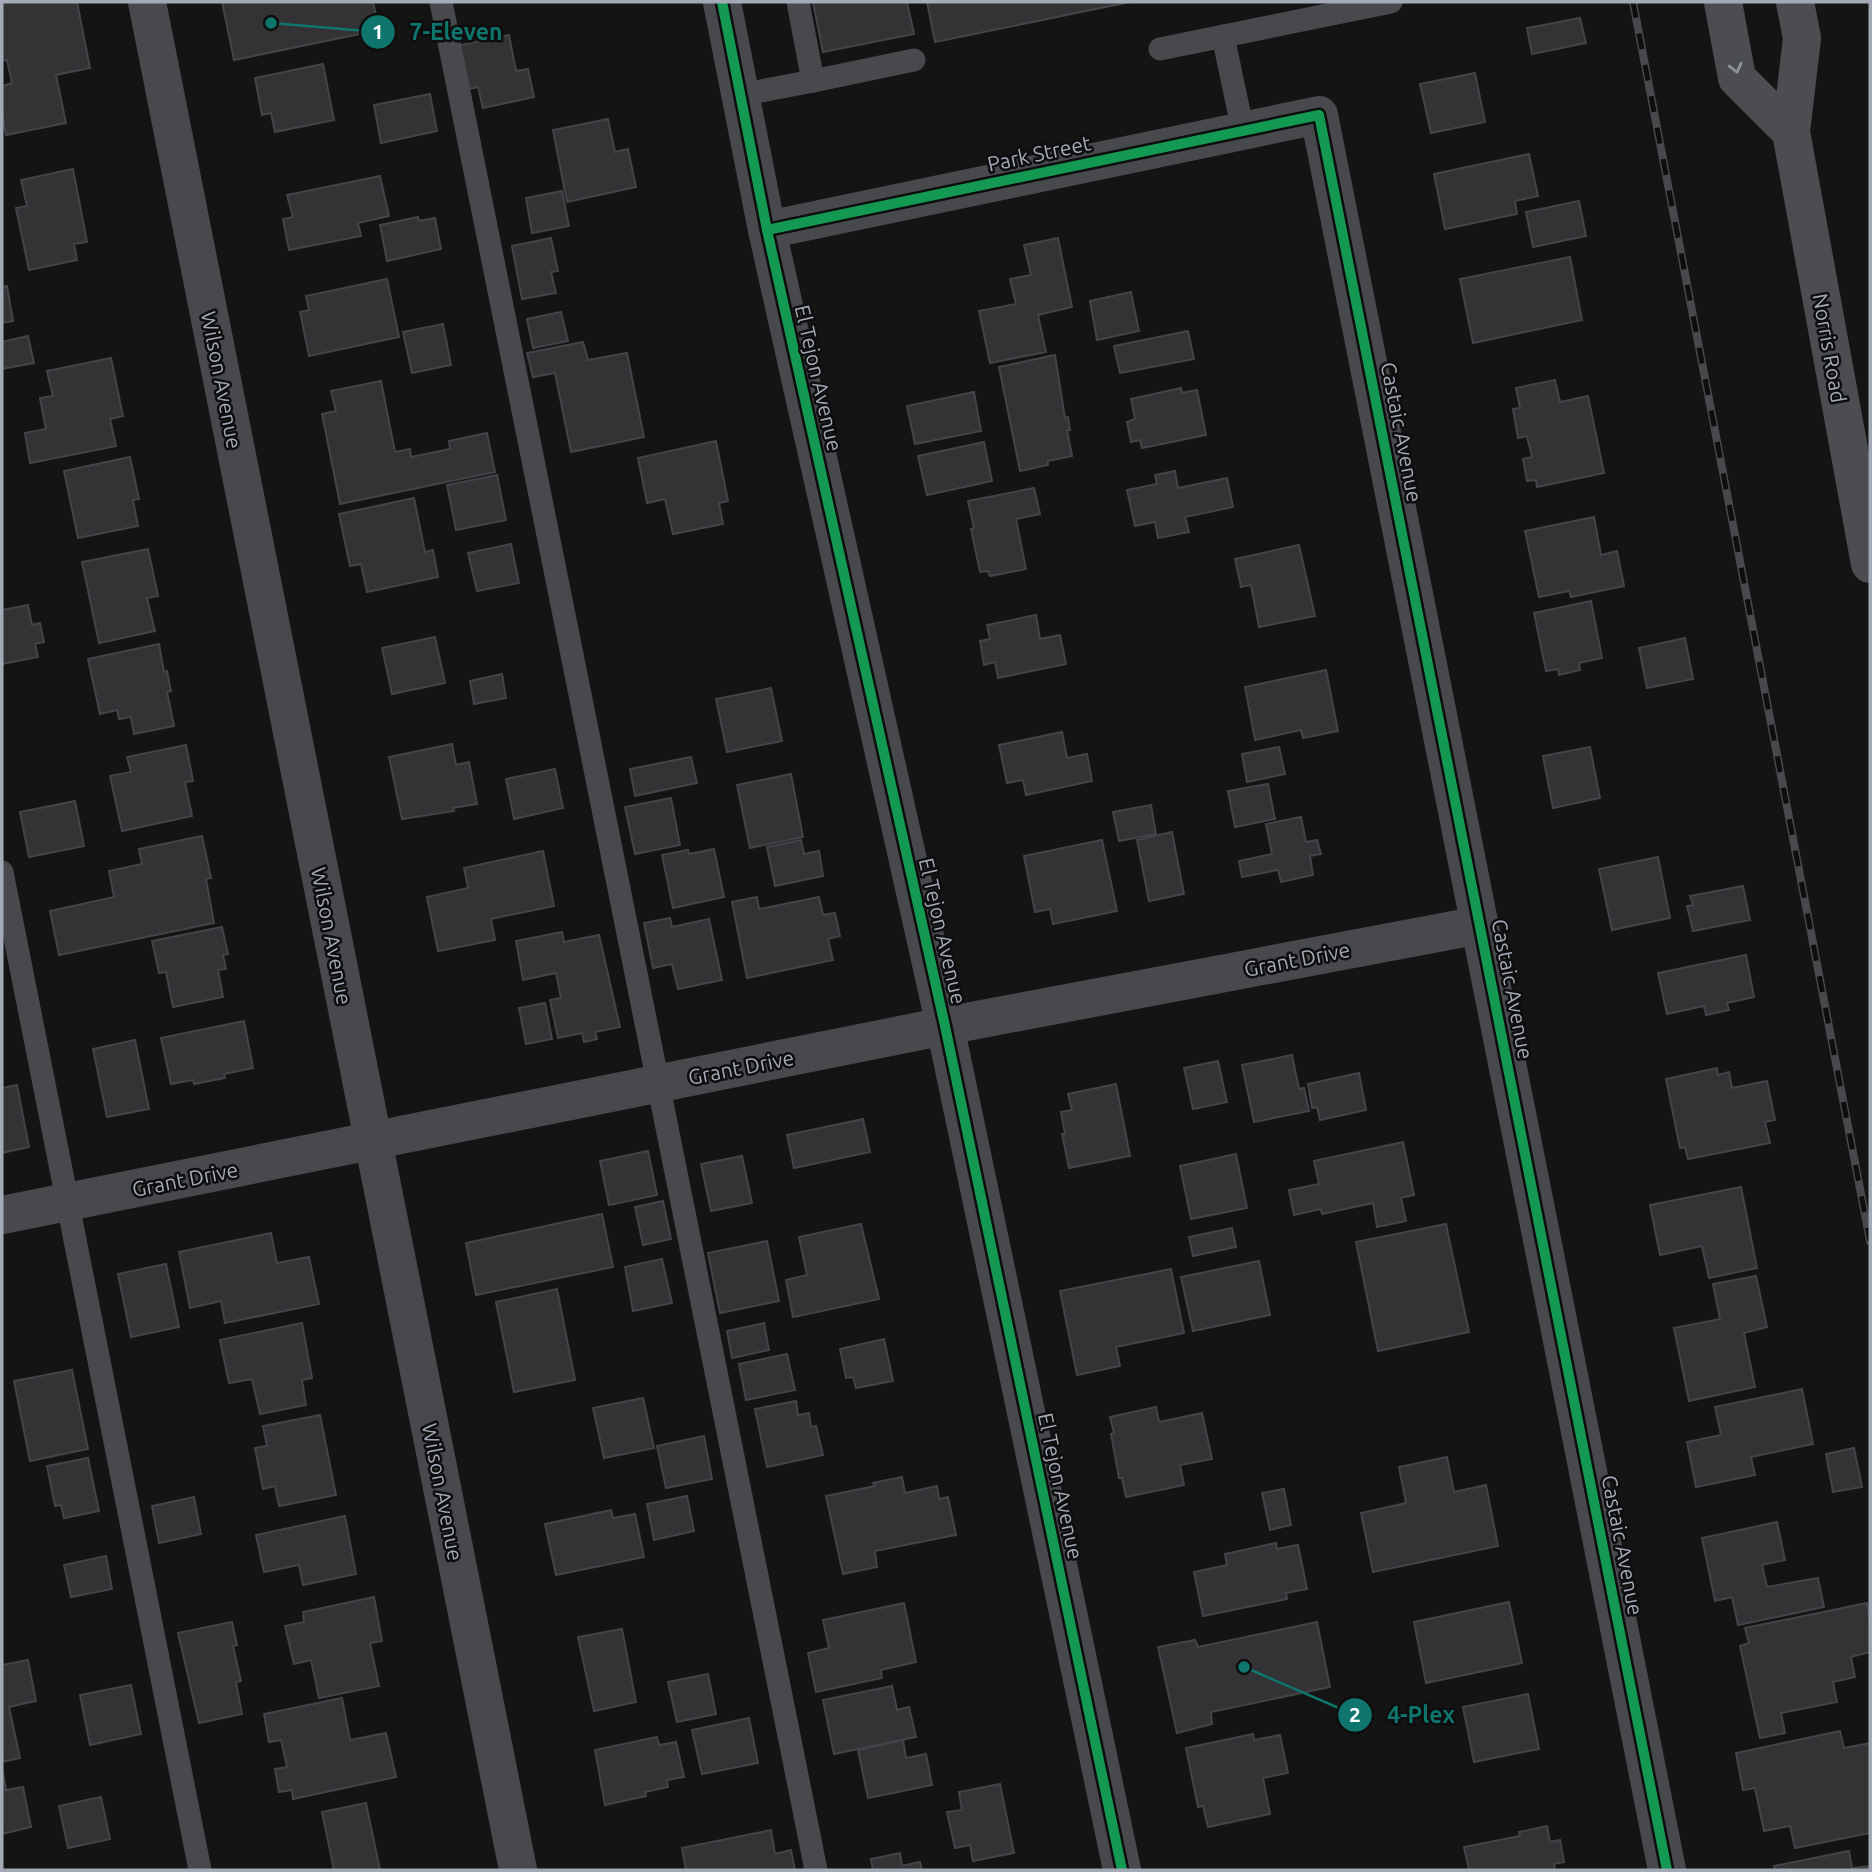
<svg xmlns="http://www.w3.org/2000/svg" width="1872" height="1872" viewBox="0 0 1872 1872" font-family="Ubuntu,sans-serif">
<style>
.building{fill:#333335;stroke:#424448;stroke-width:2}
.lines{fill:none;stroke-linecap:round;stroke-linejoin:round}
.lane{stroke:#47494d;stroke-width:23}
.street{stroke:#47494d;stroke-width:38}
.secondary{stroke:#4b4d51;stroke-width:38}
.rail-casing{stroke:#47494c;stroke-width:8}
.rail{stroke:#0e0e0f;stroke-width:5;stroke-dasharray:16;stroke-linecap:butt}
.cycleway-casing{stroke:#0e0e0f;stroke-width:15}
.cycleway{stroke:#139951;stroke-width:10}
.oneway{stroke:#8d939d}
.labels{text-anchor:middle;dominant-baseline:central;stroke-width:5;stroke-linejoin:round;paint-order:stroke}
.street-label{font-size:21px;fill:#a3aab6;stroke:#0e0e0f}
.leader{fill:none;stroke:#0f766e;stroke-width:2.5}
.callout-dot{fill:#0f766e;stroke:#0e0e0f;stroke-width:2.5}
.mark-label{font-size:21px;text-anchor:middle;font-weight:bold;fill:#fff}
.callout-label{font-size:23px;text-anchor:middle;font-weight:bold;fill:#0f766e;stroke:#0e0e0f;stroke-width:5;stroke-linejoin:round;paint-order:stroke}
</style>
<rect width="100%" height="100%" fill="#141414"/>
<!-- building -->
<g class="building">
<path d="M2 2H77L90 68 56 75 66 123 6 135 2 113V86L12 83 7 60 2 61Z"/>
<path d="M222 2H373L379 30 234 60Z"/>
<path d="M813 2H907L914 34 823 52Z"/>
<path d="M927 2H1130L935 42Z"/>
<path d="M1580 18 1586 43 1532 54 1527 28Z"/>
<path d="M509 35 516 71 528 69 534 97 483 108 478 87 466 90 457 46Z"/>
<path d="M323 64 334 120 275 132 271 113 262 115 255 78Z"/>
<path d="M1475 73 1485 122 1431 133 1420 84Z"/>
<path d="M430 94 437 131 381 143 374 105Z"/>
<path d="M608 119 615 152 628 149 636 187 567 202 553 130Z"/>
<path d="M1529 154 1538 196 1515 201 1517 214 1445 229 1434 174Z"/>
<path d="M73 169 87 242 74 244 77 260 29 270 16 208 27 206 21 180Z"/>
<path d="M380 176 389 216 358 223 361 236 289 250 283 219 293 217 287 195Z"/>
<path d="M562 191 569 226 532 233 526 198Z"/>
<path d="M1579 201 1586 236 1533 247 1526 212Z"/>
<path d="M418 217 419 221 435 218 441 249 387 261 380 225Z"/>
<path d="M551 238 558 271 551 272 556 293 522 299 512 246Z"/>
<path d="M1058 238 1072 307 1038 315 1046 352 990 363 979 311 1016 304 1010 279 1031 275 1024 245Z"/>
<path d="M1570 257 1582 320 1473 343 1460 279Z"/>
<path d="M387 279 399 337 309 356 300 312 309 310 306 296Z"/>
<path d="M7 286 13 321 2 323V287Z"/>
<path d="M1131 292 1139 331 1097 340 1090 301Z"/>
<path d="M561 312 568 341 533 348 527 319Z"/>
<path d="M443 324 451 365 412 373 403 332Z"/>
<path d="M1188 331 1194 359 1120 373 1114 346Z"/>
<path d="M28 336 34 363 2 369V342Z"/>
<path d="M583 342 588 360 627 353 644 437 571 452 555 373 533 377 527 353Z"/>
<path d="M1055 355 1065 418 1068 417 1070 430H1067L1072 456 1048 461V465L1020 471 999 367Z"/>
<path d="M111 358 123 416 110 419 116 446 30 463 25 433 46 429 40 398 53 396 47 371Z"/>
<path d="M1555 380 1560 402 1588 396 1604 473 1537 487 1536 480 1527 481 1523 459 1532 457 1527 436 1518 438 1513 409 1520 408 1516 388Z"/>
<path d="M381 381 395 452 410 449 411 457 450 449 449 441 487 433 495 472 340 504 322 414 336 411 331 391Z"/>
<path d="M1181 388 1182 393 1197 390 1206 435 1142 448 1140 440 1131 442 1127 422 1135 419 1131 399Z"/>
<path d="M974 392 981 431 915 444 907 406Z"/>
<path d="M716 441 728 501 719 503 723 524 673 534 665 499 647 503 638 458Z"/>
<path d="M984 442 992 481 927 495 918 456Z"/>
<path d="M130 457 139 499 133 500 138 526 78 538 64 471Z"/>
<path d="M1175 471 1178 488 1227 478 1233 507 1185 517 1189 532 1158 538 1155 522 1135 526 1127 490 1157 484 1155 475Z"/>
<path d="M497 475 506 520 456 530 447 485Z"/>
<path d="M1034 488 1040 514 1016 519 1026 569 990 576 988 571 980 572 971 529 974 528 968 501Z"/>
<path d="M414 498 425 552 433 550 438 577 367 592 361 564 350 566 339 514Z"/>
<path d="M1594 517 1601 555 1617 551 1624 586 1571 597 1569 591 1539 597 1525 531Z"/>
<path d="M511 544 519 583 477 591 468 553Z"/>
<path d="M1299 545 1315 616 1259 627 1251 585 1241 587 1235 559Z"/>
<path d="M148 549 158 596 147 598 155 631 99 643 82 562Z"/>
<path d="M1591 601 1602 658 1579 663 1580 670 1559 675 1558 669 1546 671 1534 613Z"/>
<path d="M28 605 32 625 40 623 44 642 35 644 38 657 2 664V610Z"/>
<path d="M1036 615 1040 639 1060 635 1066 664 998 678 995 662 984 665 980 641 990 639 987 625Z"/>
<path d="M435 637 445 683 392 694 382 648Z"/>
<path d="M1685 638 1693 679 1647 688 1639 648Z"/>
<path d="M159 644 164 672 167 671 171 691 167 692 174 726 134 734 131 717 119 719 117 710 100 714 88 659Z"/>
<path d="M1326 670 1338 731 1303 738 1301 730 1255 740 1245 687Z"/>
<path d="M502 674 506 698 474 704 470 681Z"/>
<path d="M771 688 782 741 727 752 716 699Z"/>
<path d="M1062 732 1067 758 1087 754 1092 781 1026 795 1023 780 1007 783 999 745Z"/>
<path d="M452 744 456 765 469 762 477 804 453 808 454 811 402 819 389 757Z"/>
<path d="M186 745 193 781 185 782 192 816 122 831 110 776 131 772 127 757Z"/>
<path d="M1279 747 1285 774 1247 782 1242 754Z"/>
<path d="M1590 747 1600 798 1553 808 1543 756Z"/>
<path d="M691 757 697 783 635 796 630 769Z"/>
<path d="M555 769 563 808 514 819 506 779Z"/>
<path d="M791 774 803 837 750 848 737 785Z"/>
<path d="M1268 784 1275 819 1235 827 1228 791Z"/>
<path d="M671 798 680 845 635 854 625 807Z"/>
<path d="M75 801 84 846 29 857 20 812Z"/>
<path d="M1151 805 1156 834 1119 841 1113 812Z"/>
<path d="M1301 817 1306 842 1317 840 1321 854 1310 856 1313 875 1281 882 1278 870 1242 877 1239 861 1272 854 1266 824Z"/>
<path d="M1172 832 1184 894 1149 901 1137 840Z"/>
<path d="M202 836 211 878 206 879 214 923 59 955 50 911 114 897 109 871 142 864 139 849Z"/>
<path d="M801 840 804 854 819 851 823 876 775 886 767 847Z"/>
<path d="M1102 840 1117 911 1053 924 1050 909 1035 912 1024 856Z"/>
<path d="M714 849 724 897 673 908 662 855 688 850 689 854Z"/>
<path d="M543 851 554 906 491 919 495 940 438 951 427 897 468 888 464 868Z"/>
<path d="M1658 857 1670 918 1612 930 1599 869Z"/>
<path d="M1743 886 1750 920 1693 931 1687 906 1693 905 1690 896Z"/>
<path d="M757 897 759 909 819 897 823 915 835 913 840 936 828 939 833 960 747 978 732 902Z"/>
<path d="M670 918 672 927 709 919 722 980 678 989 672 964 653 968 644 923Z"/>
<path d="M222 927 228 954 223 955 226 969 218 970 223 997 173 1007 166 972 159 973 152 941Z"/>
<path d="M562 932 564 942 599 935 620 1027 595 1032 597 1039 584 1042 582 1033 558 1038 550 1000 561 998 556 973 523 980 516 941Z"/>
<path d="M1746 955 1754 997 1727 1003 1729 1010 1706 1015 1704 1006 1667 1014 1658 973Z"/>
<path d="M545 1003 552 1039 526 1044 519 1008Z"/>
<path d="M244 1021 253 1068 224 1074 225 1078 194 1084 193 1080 171 1084 161 1038Z"/>
<path d="M135 1040 149 1109 107 1117 93 1049Z"/>
<path d="M1292 1055 1299 1089 1304 1088 1309 1111 1254 1122 1242 1065Z"/>
<path d="M1218 1061 1227 1102 1193 1109 1184 1068Z"/>
<path d="M1717 1068 1718 1075 1729 1072 1732 1088 1767 1081 1775 1120 1765 1122 1770 1143 1688 1159 1685 1147 1680 1148 1666 1079Z"/>
<path d="M1359 1073 1366 1110 1320 1120 1317 1107 1312 1108 1308 1084Z"/>
<path d="M1116 1084 1130 1156 1069 1168 1062 1134H1065L1061 1112 1072 1110 1068 1094Z"/>
<path d="M17 1085 29 1147 2 1153V1088Z"/>
<path d="M863 1119 870 1152 794 1168 787 1135Z"/>
<path d="M1403 1142 1414 1195 1401 1198 1406 1221 1377 1227 1373 1203 1322 1214 1321 1209 1294 1215 1289 1190 1319 1184 1314 1161Z"/>
<path d="M648 1151 657 1195 609 1205 600 1161Z"/>
<path d="M1236 1154 1247 1208 1191 1219 1180 1166Z"/>
<path d="M742 1156 752 1203 711 1211 701 1164Z"/>
<path d="M1741 1187 1757 1268 1709 1278 1702 1246 1660 1255 1650 1205Z"/>
<path d="M663 1201 671 1239 643 1245 635 1207Z"/>
<path d="M602 1214 613 1267 476 1295 466 1243Z"/>
<path d="M861 1224 879 1299 793 1317 786 1280 807 1275 799 1237Z"/>
<path d="M1446 1224 1469 1332 1378 1351 1356 1242Z"/>
<path d="M1232 1228 1236 1247 1193 1256 1189 1237Z"/>
<path d="M271 1233 277 1263 309 1257 319 1304 225 1323 221 1301 190 1308 179 1252Z"/>
<path d="M767 1241 779 1301 720 1313 708 1253Z"/>
<path d="M662 1259 672 1303 633 1311 625 1267Z"/>
<path d="M1259 1261 1270 1315 1193 1331 1181 1277Z"/>
<path d="M166 1264 179 1327 131 1337 118 1274Z"/>
<path d="M1171 1269 1184 1333 1116 1347 1120 1366 1077 1375 1060 1291Z"/>
<path d="M1756 1276 1767 1327 1744 1333 1755 1387 1689 1401 1674 1328 1720 1319 1713 1284Z"/>
<path d="M557 1289 575 1380 514 1392 496 1302Z"/>
<path d="M302 1323 312 1378 302 1380 306 1405 260 1414 252 1379 229 1383 220 1340Z"/>
<path d="M764 1323 769 1350 732 1358 727 1331Z"/>
<path d="M884 1339 893 1381 856 1388 853 1377 846 1378 840 1349Z"/>
<path d="M787 1354 795 1390 746 1400 739 1364Z"/>
<path d="M72 1370 88 1449 30 1461 14 1381Z"/>
<path d="M1802 1389 1813 1444 1751 1457 1755 1475 1696 1487 1687 1442 1721 1435 1715 1407Z"/>
<path d="M643 1398 654 1448 604 1458 593 1408Z"/>
<path d="M796 1401 798 1415 809 1413 811 1427 816 1426 823 1455 767 1467 755 1409Z"/>
<path d="M1156 1407 1159 1422 1202 1413 1212 1459 1180 1465 1184 1485 1126 1497 1122 1478H1119L1111 1434 1114 1433 1110 1417Z"/>
<path d="M320 1415 336 1495 279 1506 275 1486 263 1489 255 1448 267 1446 263 1426Z"/>
<path d="M704 1436 712 1479 666 1488 657 1446Z"/>
<path d="M1854 1448 1862 1487 1833 1492 1826 1454Z"/>
<path d="M1447 1457 1454 1492 1486 1485 1498 1546 1373 1572 1361 1513 1406 1503 1399 1467Z"/>
<path d="M88 1458 99 1511 64 1518 61 1505 55 1506 47 1466Z"/>
<path d="M902 1477 905 1493 937 1486 939 1499 948 1497 956 1535 875 1551 877 1567 843 1574 826 1496 875 1486 873 1483Z"/>
<path d="M1284 1489 1291 1525 1270 1530 1262 1493Z"/>
<path d="M687 1496 694 1531 654 1540 647 1504Z"/>
<path d="M194 1497 201 1534 159 1543 152 1506Z"/>
<path d="M611 1510 613 1518 635 1514 644 1557 556 1575 545 1524Z"/>
<path d="M345 1516 356 1574 303 1585 299 1565 264 1572 256 1535Z"/>
<path d="M1777 1522 1785 1560 1762 1565 1767 1587 1818 1578 1824 1607 1738 1625 1732 1597 1715 1601 1702 1538Z"/>
<path d="M1276 1543 1277 1549 1298 1545 1307 1589 1286 1593 1287 1599 1203 1616 1194 1572 1227 1565 1225 1554Z"/>
<path d="M106 1556 112 1589 71 1597 64 1565Z"/>
<path d="M374 1597 382 1641 370 1643 379 1686 319 1698 311 1660 294 1664 285 1626 304 1622 303 1612Z"/>
<path d="M1509 1602 1522 1663 1426 1683 1414 1622Z"/>
<path d="M904 1603 916 1662 881 1670 882 1678 816 1692 808 1653 829 1648 823 1620Z"/>
<path d="M1867 1603 1870 1621V1652L1851 1657 1855 1677 1833 1682 1837 1702 1781 1713 1785 1733 1760 1738 1740 1646 1749 1643 1745 1628Z"/>
<path d="M232 1622 237 1645 233 1646 241 1681 236 1682 242 1714 199 1723 178 1633Z"/>
<path d="M1317 1622 1330 1687 1211 1712 1212 1724 1177 1733 1158 1647 1195 1640 1198 1647Z"/>
<path d="M622 1629 636 1702 594 1711 578 1637Z"/>
<path d="M28 1660 36 1701 9 1707 20 1758 2 1762V1665Z"/>
<path d="M708 1674 716 1714 677 1722 668 1682Z"/>
<path d="M131 1685 141 1734 90 1745 80 1695Z"/>
<path d="M892 1686 897 1710 909 1707 916 1737 834 1754 823 1700Z"/>
<path d="M1528 1694 1539 1749 1474 1762 1463 1707Z"/>
<path d="M342 1698 350 1740 386 1733 396 1777 293 1799 292 1790 279 1792 275 1769 287 1767 281 1740 269 1742 264 1714Z"/>
<path d="M749 1718 758 1763 702 1774 692 1730Z"/>
<path d="M1840 1731 1844 1748 1870 1743V1833L1795 1848 1790 1826 1764 1831 1755 1788 1743 1790 1736 1753Z"/>
<path d="M1253 1734 1254 1740 1280 1735 1288 1773 1263 1778 1270 1814 1208 1827 1203 1806 1198 1807 1186 1748Z"/>
<path d="M657 1737 659 1745 676 1742 684 1777 667 1780 668 1787 645 1792 646 1796 605 1805 595 1750Z"/>
<path d="M903 1740 906 1758 926 1754 932 1785 868 1798 858 1750Z"/>
<path d="M2 1768 6 1790 23 1787 31 1827 2 1834Z"/>
<path d="M1000 1784 1014 1853 973 1861 970 1845 955 1848 947 1812 962 1810 959 1792Z"/>
<path d="M101 1797 110 1839 68 1848 59 1806Z"/>
<path d="M366 1803 380 1870H334L322 1812Z"/>
<path d="M1547 1826 1550 1842 1560 1840 1564 1862 1554 1864 1555 1870H1469L1464 1847 1520 1836 1519 1832Z"/>
<path d="M771 1830 775 1854 791 1850 795 1870H686L682 1848Z"/>
<path d="M1849 1851 1852 1868 1870 1866V1870H1775L1774 1866Z"/>
<path d="M900 1853 902 1866 920 1862 922 1870H873L871 1859Z"/>
</g>
<g class="lines">
<!-- lane -->
<g class="lane">
<path d="M441 2 816 1870"/>
<path d="M798 2 813 81 914 60"/>
<path d="M1223 36 1243 131"/>
<path d="M1160 49 1391 2"/>
<path d="M740 95 813 81"/>
<path d="M2 872 200 1870"/>
</g>
<!-- street -->
<g class="street">
<path d="M147 2 518 1870"/>
<path d="M722 2 767 230 945 1026 1122 1870"/>
<path d="M767 230 1319 115 1667 1870"/>
<path d="M2 1215 945 1026 1480 925"/>
</g>
<!-- secondary -->
<g class="secondary">
<path d="M1723 2 1737 78 1791 132"/>
<path d="M1795 2 1802 38 1791 132 1870 564"/>
</g>
<defs>
<path id="rail" d="M1633 2 1870 1241"/>
</defs>
<!-- rail casing -->
<use href="#rail" class="rail-casing"/>
<!-- rail -->
<use href="#rail" class="rail"/>
<defs>
<g id="cycleway">
<path d="M722 2 767 230 945 1026 1122 1870"/>
<path d="M767 230 1319 115 1667 1870"/>
</g>
</defs>
<!-- cycleway casing -->
<use href="#cycleway" class="cycleway-casing"/>
<!-- cycleway -->
<use href="#cycleway" class="cycleway"/>
</g>
<!-- one-way arrows -->
<defs><path id="oneway-chevron" d="M-2-3.5L2.5 0L-2 3.5" fill="none" stroke-width="1.6" stroke-linecap="round" stroke-linejoin="round" transform="scale(1.75)"/></defs>
<use class="oneway" href="#oneway-chevron" transform="translate(1736 68) rotate(76)"/>
<g class="labels">
<!-- street labels -->
<g class="street-label">
<text transform="translate(1039 153) rotate(-12)">Park Street</text>
<text transform="translate(1830 348) rotate(80)">Norris Road</text>
<text transform="translate(819 378) rotate(77)">El Tejon Avenue</text>
<text transform="translate(222 380) rotate(79)">Wilson Avenue</text>
<text transform="translate(1402 432) rotate(79)">Castaic Avenue</text>
<text transform="translate(943 931) rotate(77)">El Tejon Avenue</text>
<text transform="translate(332 936) rotate(79)">Wilson Avenue</text>
<text transform="translate(1297 959) rotate(-11)">Grant Drive</text>
<text transform="translate(1513 989) rotate(79)">Castaic Avenue</text>
<text transform="translate(741 1067) rotate(-11)">Grant Drive</text>
<text transform="translate(185 1179) rotate(-11)">Grant Drive</text>
<text transform="translate(1061 1486) rotate(78)">El Tejon Avenue</text>
<text transform="translate(443 1492) rotate(79)">Wilson Avenue</text>
<text transform="translate(1623 1545) rotate(79)">Castaic Avenue</text>
</g>
</g>
<!-- callouts -->
<path class="leader" d="M271 23L378 32M1244 1667L1355 1715"/>
<g class="callout-dot">
<circle cx="271" cy="23" r="7"/>
<circle cx="1244" cy="1667" r="7"/>
<circle cx="378" cy="32" r="18"/>
<circle cx="1355" cy="1715" r="18"/>
</g>
<g class="mark-label">
<text x="378" y="39">1</text>
<text x="1355" y="1722">2</text>
</g>
<g class="callout-label">
<text x="456" y="40">7-Eleven</text>
<text x="1421" y="1723">4-Plex</text>
</g>
<!-- border -->
<rect width="1872" height="1872" fill="none" stroke="#a3aab6" stroke-width="7"/>
</svg>
